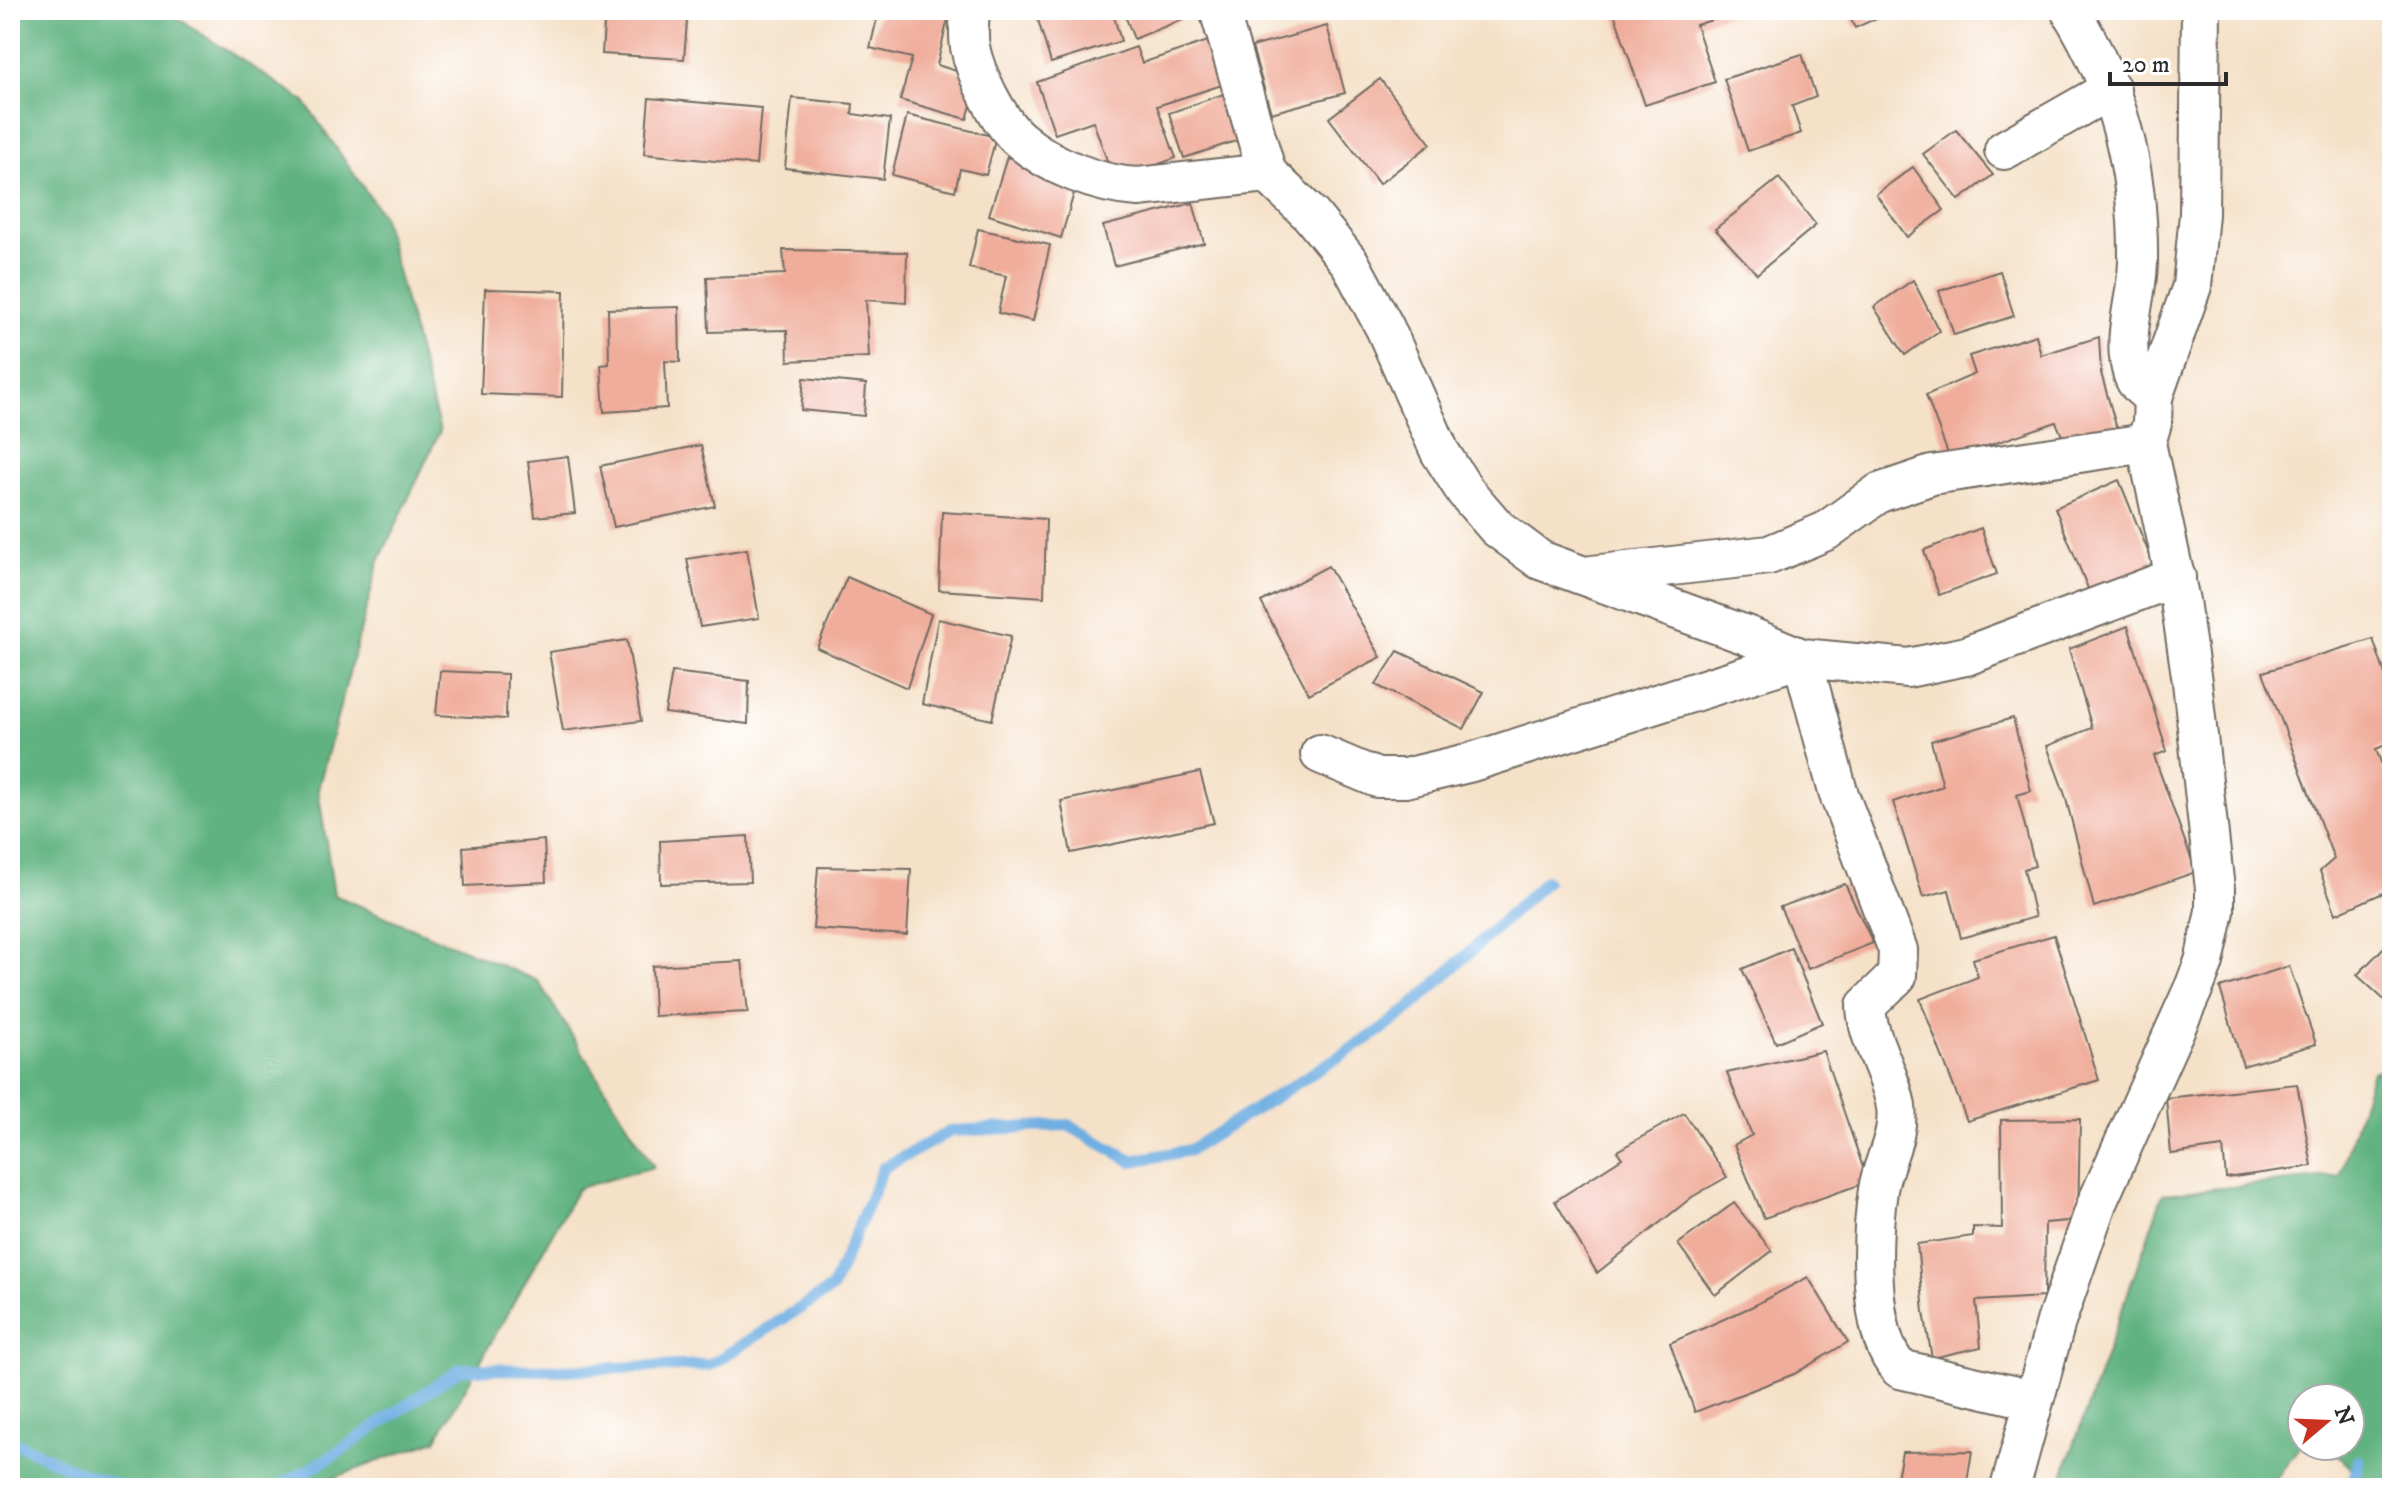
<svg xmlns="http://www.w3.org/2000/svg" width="2402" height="1498" viewBox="0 0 2402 1498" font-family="'IM FELL DW Pica',serif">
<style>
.forest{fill:#60b380;stroke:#466f56;stroke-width:2}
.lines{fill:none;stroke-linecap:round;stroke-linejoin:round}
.stream{stroke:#6fafe2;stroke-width:12}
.building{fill:#f0ad9b}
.minor-casing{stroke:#726b62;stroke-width:42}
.minor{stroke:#fff;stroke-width:38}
</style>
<rect width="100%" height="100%" fill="#fff"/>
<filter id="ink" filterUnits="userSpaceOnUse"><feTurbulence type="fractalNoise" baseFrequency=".0125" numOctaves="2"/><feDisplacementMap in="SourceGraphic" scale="16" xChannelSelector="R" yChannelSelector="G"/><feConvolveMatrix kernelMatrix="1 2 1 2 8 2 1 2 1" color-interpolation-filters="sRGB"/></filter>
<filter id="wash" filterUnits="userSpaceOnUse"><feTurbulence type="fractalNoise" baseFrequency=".006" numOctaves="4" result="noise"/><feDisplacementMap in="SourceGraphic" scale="32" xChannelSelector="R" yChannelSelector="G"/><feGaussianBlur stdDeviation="1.8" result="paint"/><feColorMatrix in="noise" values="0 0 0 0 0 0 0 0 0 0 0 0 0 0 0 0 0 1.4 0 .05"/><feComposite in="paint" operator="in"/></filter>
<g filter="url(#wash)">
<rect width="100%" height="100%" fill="#f5e1c8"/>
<!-- forest -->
<g class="forest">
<path d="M10 10H165L304 101 382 215 440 431 379 561 318 789 334 895 538 981 654 1167 578 1188 436 1440 322 1482 316 1488H10Z"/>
<path d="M2392 1070V1488H2375L2326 1446H2350V1398H2302V1443L2269 1488H2062L2064 1473 2163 1194 2340 1176 2372 1071Z"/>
</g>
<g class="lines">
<!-- stream -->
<g class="stream">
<path d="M10 1440 80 1473 125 1488"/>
<path d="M277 1488 337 1453 460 1369 559 1370 710 1365 832 1288 883 1168 951 1131 1068 1125 1132 1161 1190 1150 1383 1029 1411 1007 1546 881"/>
<path d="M2352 1488 2359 1460"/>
</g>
</g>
<g id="blocks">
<!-- building -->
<g class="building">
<path d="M605 10H688L684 59 602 54Z"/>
<path d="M879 10H950L937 65 979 78 967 119 900 100 912 58 870 48Z"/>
<path d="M1035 10H1112L1121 41 1051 63Z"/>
<path d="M1123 10H1195L1196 14 1134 39Z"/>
<path d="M1613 10H1740V11L1696 25 1715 82 1645 105Z"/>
<path d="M1846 10H1894L1855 28Z"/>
<path d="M1327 26 1345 93 1271 113 1252 47Z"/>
<path d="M1214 39 1228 83 1157 106 1176 158 1114 180 1093 121 1055 134 1037 82 1136 47 1142 63Z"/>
<path d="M1802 54 1816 97 1792 106 1801 133 1748 151 1724 79Z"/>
<path d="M1380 79 1431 144 1379 184 1329 118Z"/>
<path d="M1235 90 1251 136 1184 158 1169 113Z"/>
<path d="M649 98 761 108 756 165 644 154Z"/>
<path d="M792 98 853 104 852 114 890 119 883 179 785 168Z"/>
<path d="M907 115 996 137 986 175 960 169 955 191 892 175Z"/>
<path d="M1956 130 1993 175 1959 200 1923 154Z"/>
<path d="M1007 157 1078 179 1061 238 989 215Z"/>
<path d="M1913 167 1944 210 1907 237 1876 194Z"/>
<path d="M1779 178 1816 225 1757 274 1715 229Z"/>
<path d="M1193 203 1204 243 1114 266 1103 226Z"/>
<path d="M978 229 1050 245 1033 321 998 313 1006 276 969 268Z"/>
<path d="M783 250 907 252 906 303 866 300 869 357 788 361 787 330 709 332 707 277 785 274Z"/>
<path d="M2000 271 2014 316 1954 335 1939 291Z"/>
<path d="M1913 280 1939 331 1905 355 1874 307Z"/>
<path d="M485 289 564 291 562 397 481 394Z"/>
<path d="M679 307 680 362 665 361 667 408 604 412 601 365 609 364 608 309Z"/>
<path d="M2036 335 2041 355 2099 337 2101 373 2117 429 2064 440 2056 422 1950 459 1926 395 1975 374 1969 356Z"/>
<path d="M804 378 866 384 864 416 801 410Z"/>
<path d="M701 445 715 506 614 527 600 466Z"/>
<path d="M568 456 575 513 535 517 528 461Z"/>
<path d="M2119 480 2155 568 2091 596 2055 508Z"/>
<path d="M942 512 1046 519 1044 597 939 590Z"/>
<path d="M1981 528 1997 574 1939 595 1924 550Z"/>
<path d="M747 549 759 618 700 627 687 559Z"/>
<path d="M1328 566 1381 657 1309 694 1261 602Z"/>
<path d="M847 577 931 614 907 688 817 648Z"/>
<path d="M938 619 1011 636 992 720 922 704Z"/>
<path d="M2128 626 2167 751 2154 756 2196 872 2094 907 2065 795 2047 746 2092 728 2069 649Z"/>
<path d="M2373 639 2392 694V742L2376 749 2392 792V838H2390L2392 889 2336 914 2320 871 2334 859 2263 672Z"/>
<path d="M627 640 641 721 563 731 549 652Z"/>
<path d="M1398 651 1484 692 1464 729 1376 685Z"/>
<path d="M440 671 507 674 506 719 436 715Z"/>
<path d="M672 672 749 681 748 724 665 713Z"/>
<path d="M2013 718 2031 791 2017 795 2035 866 2024 869 2035 917 1961 938 1949 890 1923 897 1893 802 1943 786 1931 741Z"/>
<path d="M1200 772 1214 823 1071 853 1061 801Z"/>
<path d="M748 836 750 882 661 884 660 841Z"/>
<path d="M544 840 546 882 465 886 463 847Z"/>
<path d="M818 867 911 869 907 935 813 929Z"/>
<path d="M1845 884 1873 943 1808 969 1780 907Z"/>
<path d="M2054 935 2099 1080 1967 1121 1920 999 1978 977 1973 959Z"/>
<path d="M2392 939V1007L2357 975Z"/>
<path d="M1791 948 1822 1023 1776 1043 1742 969Z"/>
<path d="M742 961 748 1012 654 1016 652 966Z"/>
<path d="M2289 966 2316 1044 2243 1066 2220 988Z"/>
<path d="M1823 1051 1868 1182 1764 1218 1734 1145 1752 1135 1727 1073Z"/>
<path d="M2297 1084 2312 1166 2226 1178 2223 1147 2171 1154 2166 1098Z"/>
<path d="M1684 1113 1727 1177 1692 1197 1597 1273 1555 1201 1622 1158 1617 1151Z"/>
<path d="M2080 1119 2078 1220 2045 1223 2044 1297 1976 1301 1981 1347 1932 1358 1924 1312 1917 1244 1973 1236V1227L2002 1228 2001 1120Z"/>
<path d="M1734 1203 1772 1251 1715 1295 1678 1244Z"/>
<path d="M1808 1277 1848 1342 1794 1374 1695 1412 1670 1343 1751 1307Z"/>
<path d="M1972 1451 1966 1488H1895L1902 1452Z"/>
</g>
</g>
</g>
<g filter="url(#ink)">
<use href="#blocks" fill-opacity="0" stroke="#726b62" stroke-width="2"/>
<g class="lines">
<defs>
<g id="minor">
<path d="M970 10C969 22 968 36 970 47 975 74 999 122 1019 139 1050 166 1098 185 1138 187L1267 173"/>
<path d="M1219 10 1267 173 1311 215 1350 263 1385 328 1440 452 1465 491 1497 528 1540 560 1746 635 1802 658 1908 668 1966 656 2176 577"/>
<path d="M2070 10C2118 88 2139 168 2138 260 2138 297 2120 339 2133 375 2136 385 2145 391 2153 397"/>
<path d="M2004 150 2111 89"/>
<path d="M1592 575 1769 555 1826 531 1879 493 1932 475 2146 443"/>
<path d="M1320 754 1377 778H1405L1472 762 1802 658 1838 792 1898 950 1897 976 1866 1006C1867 1040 1891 1073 1896 1107 1900 1137 1882 1162 1878 1190 1871 1236 1867 1336 1900 1369L2033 1400"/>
<path d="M2010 1488 2056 1322 2097 1203 2195 985 2204 962 2215 911V889L2192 682 2180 601 2146 443 2152 423 2153 397 2192 286 2199 214 2201 10"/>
</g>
</defs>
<!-- minor casing -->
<use href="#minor" class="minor-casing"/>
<!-- minor -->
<use href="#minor" class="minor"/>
</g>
</g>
<!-- margin -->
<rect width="2402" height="1498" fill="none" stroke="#fff" stroke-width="40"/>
<!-- north arrow -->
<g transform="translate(2326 1422) rotate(71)"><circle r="38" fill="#ffffff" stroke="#aaaaaa" stroke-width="2"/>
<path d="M0-6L14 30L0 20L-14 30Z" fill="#c8321e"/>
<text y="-12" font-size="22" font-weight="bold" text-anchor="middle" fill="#2b2b2b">N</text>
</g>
<!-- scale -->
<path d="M2110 72v12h116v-12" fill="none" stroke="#2b2b2b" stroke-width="4"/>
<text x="2122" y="72" font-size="24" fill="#2b2b2b" stroke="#ffffff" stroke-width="6" paint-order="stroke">20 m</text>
</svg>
